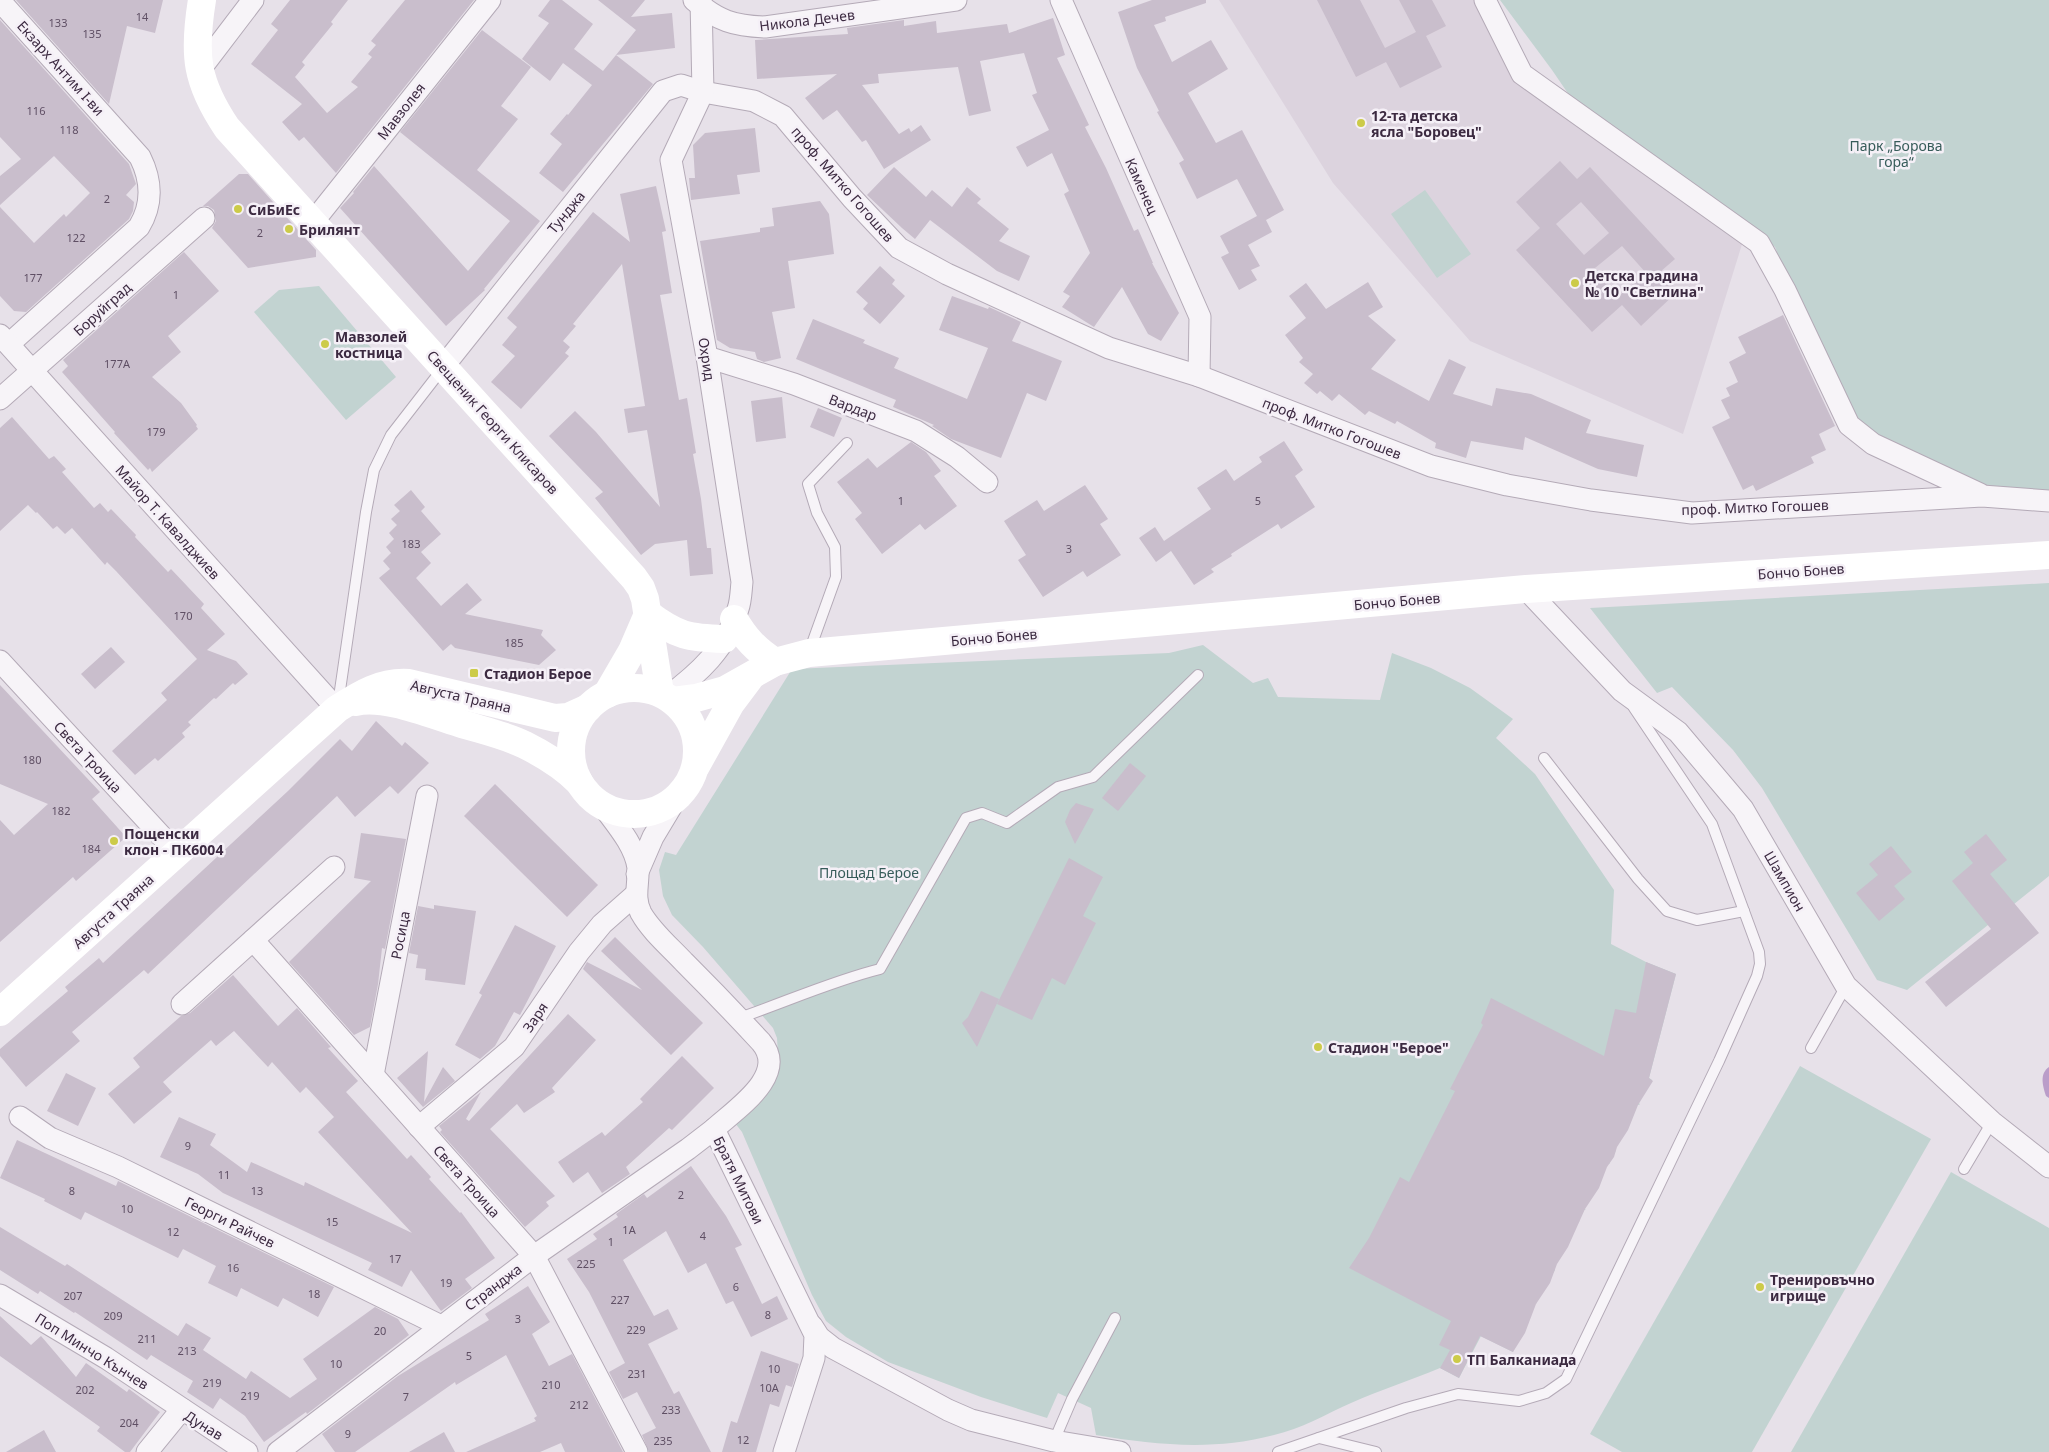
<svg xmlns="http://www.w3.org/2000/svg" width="2049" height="1452" viewBox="0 0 2049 1452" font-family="'Noto Sans',sans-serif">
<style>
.built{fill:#dcd3de}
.green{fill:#c2d3d1}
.water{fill:#ba9dc9}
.building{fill:#c9becc;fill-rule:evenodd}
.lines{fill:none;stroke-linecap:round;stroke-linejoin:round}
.lane-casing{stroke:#b4aab7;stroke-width:12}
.street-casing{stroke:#b4aab7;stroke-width:23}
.lane{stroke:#f7f4f8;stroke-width:10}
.street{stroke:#f7f4f8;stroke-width:21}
.secondary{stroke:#fff;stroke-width:28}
.poi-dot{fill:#cccb49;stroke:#f5f0f7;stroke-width:2}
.labels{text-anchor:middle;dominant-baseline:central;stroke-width:5;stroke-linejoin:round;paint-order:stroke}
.number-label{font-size:11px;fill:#5f4f64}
.street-label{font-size:14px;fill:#3c2a41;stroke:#f5f0f7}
.poi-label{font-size:14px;font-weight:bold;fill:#3c2a41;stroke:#f5f0f7;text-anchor:start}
.park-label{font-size:14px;fill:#375c5a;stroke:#f5f0f7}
</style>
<rect width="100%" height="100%" fill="#e7e1e9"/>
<!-- built -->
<path class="built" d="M1219 0H1494L1519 63 1748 225 1683 434 1470 341 1333 183Z"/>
<!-- green -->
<g class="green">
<path d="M1500 0H2049V492L1984 490 1873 439 1848 411 1813 343 1775 247 1580 111 1552 70Z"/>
<path d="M1425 190 1471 254 1437 278 1391 214Z"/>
<path d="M319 286 396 377 346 420 254 312 279 290Z"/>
<path d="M2049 583V876L1907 990 1877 980 1762 788 1733 750 1672 687 1657 693 1590 608Z"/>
<path d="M1203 645 1253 683 1268 678 1278 697 1380 700 1392 653 1431 668 1470 688 1513 719 1496 738 1535 774 1614 890 1611 944 1646 962 1676 974 1649 1078 1652 1080 1651 1082 1637 1102 1640 1104 1639 1105 1636 1104 1619 1138 1622 1139H1618L1613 1149 1616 1152 1612 1151 1607 1161 1610 1163 1609 1164 1606 1162 1583 1208 1586 1210H1582L1577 1220 1580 1222 1576 1221 1558 1255 1562 1257H1557L1553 1267 1555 1269V1270L1534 1303 1537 1304H1534L1513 1352 1481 1336 1459 1378 1440 1368C1411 1380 1380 1390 1351 1403 1326 1414 1301 1429 1274 1435 1215 1451 1155 1445 1096 1435L1091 1408 1058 1393 1047 1418 981 1397 888 1362 846 1337 826 1321 812 1295 742 1132 731 1118 778 1055 777 1038 773 1028 703 947 672 915 663 896 659 870 665 852 676 855 792 669 1169 653Z"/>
<path d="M1800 1066 1931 1139 1752 1452H1622L1590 1434Z"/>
<path d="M1951 1172 2049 1228V1452H1791Z"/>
</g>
<!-- water -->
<path class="water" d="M2049 1067V1098L2046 1096C2043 1086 2039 1074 2049 1067Z"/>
<!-- building -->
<g class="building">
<path d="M16 0H163L155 33 127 26 109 104Z"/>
<path d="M290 0H348L331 22 333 24 302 62 305 65 295 77 327 113 358 87 351 82 372 57 368 54 376 45 371 41 405 0H474L336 173 304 137 299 141 282 122 302 104 251 64 278 30 271 24Z"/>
<path d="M550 0H562L593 24 574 49 603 71 616 55 653 84 563 192 539 173 562 144 550 134 567 114 568 115 592 85 563 63 550 81 522 59 549 23 538 16Z"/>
<path d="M598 0H645L631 17 672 13 675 48 616 55 636 30Z"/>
<path d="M1152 0H1206V3L1165 17 1166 21 1154 25 1172 62 1211 40 1228 69 1188 93 1216 143 1242 130 1284 210 1266 220 1272 232 1248 245 1260 266 1251 270 1257 280 1239 290 1221 257 1229 253 1220 236 1257 216 1237 179 1197 199 1179 163 1184 160 1157 112 1159 111 1137 68 1118 12Z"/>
<path d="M1317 0H1360L1385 48 1416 32 1399 0H1432L1446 26 1426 36 1442 67 1400 88 1386 62 1356 77Z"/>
<path d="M1053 18 1065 55 1057 58 1089 125 1085 127 1106 168 1134 231 1138 229 1153 263H1152L1179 313 1161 341 1148 334 1122 287 1094 327 1062 307 1070 296 1063 292 1090 253 1064 194 1069 191 1052 153 1027 167 1016 147 1049 130 1032 95 1037 93 1024 53 980 61 991 111 969 116 958 67 878 74 879 83 862 85 899 134 909 128 911 132 921 125 931 140 884 169 866 140 862 142 837 110 823 120 805 98 837 74 757 79 755 40 848 34 847 28 904 20V26L936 21 937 33 1007 24 1009 33Z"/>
<path d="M0 20 129 164 136 184 126 195 134 202 133 211 129 219 26 312 14 311 0 296V207L34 243 64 214 66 217 90 193 54 156 0 205V176L21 159 0 137Z"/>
<path d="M482 30 531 67 501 106 518 119 477 170 540 221 484 289 485 290 446 326 340 208 354 193 353 192 374 166 468 271 510 221 400 132Z"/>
<path d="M755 128 760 172 737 175 740 194 691 200 689 178H695L693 145 705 133Z"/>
<path d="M1560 161 1577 179 1590 167 1675 259 1660 272 1678 291 1641 326 1622 305 1592 332 1516 250 1540 228 1516 202ZM1581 202 1609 233 1584 255 1556 224ZM1622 246 1646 273 1619 296 1595 268Z"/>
<path d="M894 167 926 197 932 190 952 207 967 187 981 199 977 203 1009 229 999 241 1030 256 1019 281 997 271 930 220 915 239 902 228 867 195Z"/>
<path d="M239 174H248L316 250V257L248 268 212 228 216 221 214 210 208 206H203Z"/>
<path d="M656 186 666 231 662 232 672 293 660 295 679 400 687 398 696 453 693 454 701 499 707 548H711L713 574 690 576 687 540 655 544 641 555 595 498 603 492 549 436 575 411 596 432 660 507 647 430 628 433 624 409 645 406 622 264 573 324 576 326 563 341 570 347 565 353 569 356 521 409 491 382 515 356 502 345 517 327 507 318 593 212 630 242 620 194Z"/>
<path d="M820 201 829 214 834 254 788 261 795 308 772 312 781 358 764 362 757 359 755 352 730 348 717 340 700 241 760 232V228L774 226 772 208Z"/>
<path d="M184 252 219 291 168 336 181 352 152 377 181 403 197 425 196 426 198 429 152 472 150 468 148 470 114 433 115 432 62 372 68 366 63 360Z"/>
<path d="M880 266 895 280 892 284 905 296 880 324 863 309 868 303 856 292Z"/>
<path d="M1368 282 1383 307 1368 316 1396 340 1371 369 1429 401 1449 359 1466 367 1453 394 1492 406 1496 388 1531 394 1591 420 1586 433 1644 445 1637 477 1598 469 1525 437 1523 450 1471 441 1466 458 1435 448 1436 443 1397 421 1395 424 1369 411 1365 415 1339 394 1332 401 1320 391 1317 394 1304 383 1313 374 1299 362 1303 358 1285 335 1306 318 1289 296 1306 283 1326 309Z"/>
<path d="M952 296 988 309 989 307 1021 322 1012 341 1062 361 1046 401 1027 393 1001 458 951 439 932 426 934 425 893 407 896 400 796 359 813 319 865 340 863 343 899 358 894 368 967 399 988 348 939 330Z"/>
<path d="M1783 315 1835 426 1819 434 1826 450 1811 457 1814 463 1756 491 1753 485 1743 490 1712 427 1730 418 1721 400 1730 396 1726 388 1738 382 1729 362 1746 353 1738 337Z"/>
<path d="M782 397 786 438 756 442 751 401Z"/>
<path d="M818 408 842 418 834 437 810 427Z"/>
<path d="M12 417 49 459 54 456 66 469 62 472 94 508 100 503 108 512 111 509 136 535 135 537 168 572 171 569 204 604 201 608 225 634 207 650 236 661 248 674 235 685 233 683 216 699 214 698 188 722 191 725 182 733 185 737 158 761 155 758 135 775 112 751 167 700 161 693 197 659 116 571 107 562 105 565 72 528 65 534 57 526 53 529 37 512 36 513 28 505 0 531V428Z"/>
<path d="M1284 441 1303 470 1295 476 1315 507 1281 529 1278 524 1231 554 1232 556 1211 569 1214 572 1194 585 1171 551 1156 562 1139 538 1155 527 1164 541 1211 509 1197 488 1226 469 1234 481 1262 462 1259 457Z"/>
<path d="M911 442 926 452 941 471 934 476 957 506 925 530 920 524 882 554 855 519 862 513 837 482 868 458 877 468Z"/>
<path d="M1085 485 1108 519 1100 524 1121 555 1087 577 1083 571 1043 597 1018 560 1026 555 1004 521 1037 500 1044 511Z"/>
<path d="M411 490 425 507 421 511 441 534 421 552 431 563 416 578 441 606 467 583 482 600 465 614 543 630 541 635 556 650 539 665 455 648 451 644 443 651 379 578 390 569 383 561 391 553 386 547 394 539 389 533 397 525 391 519 400 511 394 505Z"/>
<path d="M111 647 125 662 95 689 81 674Z"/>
<path d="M0 685 100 792 92 799 126 837 76 881 73 877 0 942V820L14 835 48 804 0 784Z"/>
<path d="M376 721 402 746 405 742 429 763 398 794 390 786 355 817 337 796 148 974 144 970 72 1032 80 1041 26 1087 0 1056V1049L68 991 65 987 99 958 103 963 288 791 340 739 352 751Z"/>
<path d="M1130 763 1146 776 1118 811 1102 798Z"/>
<path d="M495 784 598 885 567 917 464 816Z"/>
<path d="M1076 803 1094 809 1075 844 1065 822 1070 810Z"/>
<path d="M361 833 406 839 385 949 382 948 378 984 370 1027 354 1035 289 962 371 881 354 878Z"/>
<path d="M1986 834 2007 860 1990 874 2039 933 1946 1007 1925 982 1991 929 1952 881 1973 863 1964 852Z"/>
<path d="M1891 846 1912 872 1894 886 1905 899 1879 921 1856 893 1878 875 1869 864Z"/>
<path d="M1069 858 1103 877 1083 916 1096 923 1065 985 1052 978 1032 1020 997 1004Z"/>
<path d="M434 905 476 911 465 985 425 980 426 969 416 968 418 955 409 953 418 906 434 909Z"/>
<path d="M515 925 556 946 520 1015 514 1012 495 1046 480 1059 455 1045 482 995 479 993Z"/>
<path d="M615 937 703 1023 671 1055 583 969 587 962 642 990 601 951Z"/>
<path d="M1646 962 1676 974 1649 1078 1653 1081 1638 1105 1628 1130 1617 1147 1614 1157 1607 1167 1599 1188 1585 1209 1568 1247 1557 1264 1550 1283 1536 1304 1525 1333 1513 1352 1480 1336 1459 1378 1440 1368 1450 1350 1439 1345 1451 1321 1349 1268 1369 1238 1400 1177 1409 1182 1455 1091 1450 1089 1483 1025 1481 1023 1491 998 1604 1056 1615 1009 1636 1013Z"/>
<path d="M233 975 278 1026 297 1008 331 1047 328 1048 358 1081 346 1092 407 1159 411 1155 431 1177 429 1179 460 1213 461 1212 495 1258 465 1279 472 1288 441 1311 411 1270 402 1287 368 1270 372 1263 223 1193 198 1174 160 1157 179 1117 216 1134 210 1145 247 1172 251 1162 304 1186 305 1182 412 1233 318 1132 334 1117 306 1087 300 1093 272 1062 268 1067 234 1031 216 1046 211 1040 163 1082 172 1092 134 1124 108 1094 140 1067 133 1058 181 1016 190 1013Z"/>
<path d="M981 991 999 999 977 1047 962 1023 968 1017Z"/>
<path d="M568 1014 596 1040 552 1088 555 1092 524 1113 517 1104 490 1129 555 1196 546 1202 549 1206 525 1227 440 1132 442 1130 439 1126 481 1092 466 1119 469 1121Z"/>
<path d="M428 1051 424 1102 443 1067 455 1081 423 1107 397 1078Z"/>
<path d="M682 1056 714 1088 672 1130 669 1128 626 1167 630 1174 602 1193 588 1172 573 1183 558 1162 602 1132 605 1136 643 1102 640 1099Z"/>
<path d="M66 1073 96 1088 78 1126 47 1111Z"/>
<path d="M17 1140 116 1186 118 1181 334 1287 318 1317 283 1298 278 1307 241 1288 237 1297 208 1283 216 1266 183 1249 178 1258 85 1212 81 1220 44 1201 45 1199 0 1178Z"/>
<path d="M691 1166 726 1216 742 1245 735 1248 762 1304 777 1296 788 1319 751 1337 733 1301 726 1304 706 1263 688 1273 666 1231 623 1260 654 1316 668 1309 678 1329 648 1344 674 1394 679 1391 711 1452H649L642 1435 656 1428 637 1392 623 1399 609 1372 625 1363 589 1292 567 1259 597 1239 593 1234 618 1217 616 1214 644 1194 647 1198Z"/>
<path d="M0 1227 65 1266 67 1264 178 1336 186 1323 211 1338 203 1350 246 1379 251 1371 290 1398 317 1379 303 1359 375 1307 398 1319 409 1335 307 1414 306 1412 264 1442 245 1416 220 1398 213 1409 187 1392 193 1381 151 1355 147 1360 75 1312 74 1313 40 1291 38 1294 0 1270Z"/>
<path d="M528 1286 550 1322 532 1334 549 1366 572 1354 623 1452H565L561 1443 540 1452H466L536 1421 534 1418 537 1416 506 1355 456 1385 455 1382 355 1452H335L322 1434 398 1376 489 1320 485 1314Z"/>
<path d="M0 1316 31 1345 41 1336 76 1377 86 1363 127 1392 129 1389 160 1412 130 1452H125L97 1431 100 1427 0 1356Z"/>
<path d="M761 1351 799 1364 792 1387 786 1385 779 1407 770 1404 756 1452H722L731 1421 737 1423Z"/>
<path d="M44 1430 56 1452H6Z"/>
<path d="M444 1432 455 1452H409Z"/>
</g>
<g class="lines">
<defs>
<g id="lane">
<path d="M809 652 836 577 835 547 817 513 808 484 847 443"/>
<path d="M338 704 366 512 374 470 391 435 443 368"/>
<path d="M1544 758 1638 879 1667 911 1697 920 1744 911"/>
<path d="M739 1018C786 1002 832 981 880 969L966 818 982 813 1007 823 1058 787 1093 777 1198 675"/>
<path d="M1811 1048 1846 986"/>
<path d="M1964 1169 1992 1122"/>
<path d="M1319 1438 1376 1452"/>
<path d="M1054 1441 1072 1399 1115 1318"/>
<path d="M1278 1452 1406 1408 1458 1394 1519 1401 1546 1393 1566 1379 1719 1061 1757 976 1760 964 1759 952 1712 824 1634 708"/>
</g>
<g id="street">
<path d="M694 0C718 21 734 26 765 27L956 0"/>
<path d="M1061 0 1200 317 1199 376"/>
<path d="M1485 0 1522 74 1759 243 1785 290 1849 425 1873 444 1980 494"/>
<path d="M0 1 140 157C152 181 153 204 139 227L9 344"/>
<path d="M199 71 253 0"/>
<path d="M313 222 490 0"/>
<path d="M0 335 337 709"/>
<path d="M707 357 794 384 916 431 957 457 987 482"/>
<path d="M443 367 663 91 681 85 703 92 754 101 783 116 852 198 899 248 947 274 1109 348 1199 376 1431 466 1507 485 1591 500 1692 513 1982 496 2049 501"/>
<path d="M0 399 204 218"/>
<path d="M1526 589 1622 691 1678 732 1743 809 1846 986 1992 1122 2049 1167"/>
<path d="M0 661 177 853"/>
<path d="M667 697C698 674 727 648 738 609 741 601 741 591 742 582L707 357 671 160 703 92 701 0"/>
<path d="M602 805C615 823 635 845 638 868 639 884 633 897 641 913 651 931 670 947 684 962 710 988 736 1015 761 1042 789 1075 736 1109 714 1129L815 1335 814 1358 784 1452"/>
<path d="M637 874 653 837 677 797"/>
<path d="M253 940 534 1256 637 1452"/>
<path d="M182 1004 334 867"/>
<path d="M373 1075 427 796"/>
<path d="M20 1117 50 1138 118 1167 441 1326"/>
<path d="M419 1127 514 1047 579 952 602 924 636 894"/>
<path d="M0 1295 106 1358 247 1452"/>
<path d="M812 1326 819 1337 833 1348 948 1410 971 1420 1054 1441 1120 1452"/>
<path d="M147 1452 182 1409"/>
<path d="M278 1452 534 1256 688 1149 714 1129"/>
</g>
</defs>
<!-- lane casing -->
<use href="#lane" class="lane-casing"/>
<!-- street casing -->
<use href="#street" class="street-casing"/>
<!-- lane -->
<use href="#lane" class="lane"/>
<!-- street -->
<use href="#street" class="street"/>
<!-- secondary -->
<g class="secondary">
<path d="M202 0C193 55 196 82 227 128L634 578 641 588 645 599 660 693"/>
<path d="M648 614C677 636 689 638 724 639"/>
<path d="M734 619C745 638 756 650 775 662"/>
<circle cx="634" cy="751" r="63"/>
<path d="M607 694 632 651 648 614"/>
<path d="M673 701 696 698 725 690 775 662 809 653 1526 589 2049 555"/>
<path d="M355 702C385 695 429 714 459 723 481 730 505 735 525 745 545 755 564 767 579 782"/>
<path d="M696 766 731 703 749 679"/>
<path d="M0 1012 337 709C359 695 380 681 409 683L555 718 568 717 588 708"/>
</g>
</g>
<!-- markers -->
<g class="poi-dot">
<circle cx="1361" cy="123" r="5"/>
<circle cx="238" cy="209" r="5"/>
<circle cx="289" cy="229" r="5"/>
<circle cx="1575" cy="283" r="5"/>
<circle cx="325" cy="344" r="5"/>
<rect x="469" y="668" width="10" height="10" rx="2.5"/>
<circle cx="114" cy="841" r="5"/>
<circle cx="1318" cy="1047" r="5"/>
<circle cx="1760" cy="1287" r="5"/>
<circle cx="1457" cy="1359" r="5"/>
</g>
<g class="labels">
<!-- number labels -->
<g class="number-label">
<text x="142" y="16">14</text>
<text x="58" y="22">133</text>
<text x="92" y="33">135</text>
<text x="36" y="110">116</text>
<text x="69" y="129">118</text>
<text x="107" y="198">2</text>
<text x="260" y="232">2</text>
<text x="76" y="237">122</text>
<text x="33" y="277">177</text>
<text x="176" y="294">1</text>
<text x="117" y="363">177A</text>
<text x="156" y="431">179</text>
<text x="901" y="500">1</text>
<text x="1258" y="500">5</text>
<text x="411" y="543">183</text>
<text x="1069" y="548">3</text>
<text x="183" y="615">170</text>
<text x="514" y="642">185</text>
<text x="32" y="759">180</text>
<text x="61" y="810">182</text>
<text x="91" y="848">184</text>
<text x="188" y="1145">9</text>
<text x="224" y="1174">11</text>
<text x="72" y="1190">8</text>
<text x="257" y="1190">13</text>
<text x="681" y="1194">2</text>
<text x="127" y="1208">10</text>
<text x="332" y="1221">15</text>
<text x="629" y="1229">1А</text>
<text x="173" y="1231">12</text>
<text x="703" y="1235">4</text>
<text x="611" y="1241">1</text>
<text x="395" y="1258">17</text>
<text x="586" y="1263">225</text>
<text x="233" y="1267">16</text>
<text x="446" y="1282">19</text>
<text x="736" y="1286">6</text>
<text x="314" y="1293">18</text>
<text x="73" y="1295">207</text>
<text x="620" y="1299">227</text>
<text x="768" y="1314">8</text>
<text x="113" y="1315">209</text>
<text x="518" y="1318">3</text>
<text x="636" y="1329">229</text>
<text x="380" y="1330">20</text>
<text x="147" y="1338">211</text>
<text x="187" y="1350">213</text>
<text x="469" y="1355">5</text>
<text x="336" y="1363">10</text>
<text x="774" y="1368">10</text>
<text x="637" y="1373">231</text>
<text x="212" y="1382">219</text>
<text x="551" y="1384">210</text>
<text x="769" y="1387">10A</text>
<text x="85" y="1389">202</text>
<text x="250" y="1395">219</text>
<text x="406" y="1396">7</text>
<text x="579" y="1404">212</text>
<text x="671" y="1409">233</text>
<text x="129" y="1422">204</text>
<text x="348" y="1433">9</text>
<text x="743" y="1439">12</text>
<text x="663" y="1440">235</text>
</g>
<!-- street labels -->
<g class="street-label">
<text transform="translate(807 20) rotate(-7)">Никола Дечев</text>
<text transform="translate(61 68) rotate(48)">Екзарх Антим I-ви</text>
<text transform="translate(401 111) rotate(-52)">Мавзолея</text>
<text transform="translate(843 184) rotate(49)">проф. Митко Гогошев</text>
<text transform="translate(1142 186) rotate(66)">Каменец</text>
<text transform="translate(566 212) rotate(-51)">Тунджа</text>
<text transform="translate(102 309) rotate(-42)">Боруйград</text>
<text transform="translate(707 359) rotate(81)">Охрид</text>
<text transform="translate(853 407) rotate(21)">Вардар</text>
<text transform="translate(493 422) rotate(48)">Свещеник Георги Клисаров</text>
<text transform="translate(1332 428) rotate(21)">проф. Митко Гогошев</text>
<text transform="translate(1755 507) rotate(-2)">проф. Митко Гогошев</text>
<text transform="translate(168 522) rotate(48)">Майор Т. Кавалджиев</text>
<text transform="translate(1801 571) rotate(-4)">Бончо Бонев</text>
<text transform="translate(1397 601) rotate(-5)">Бончо Бонев</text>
<text transform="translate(994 637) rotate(-5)">Бончо Бонев</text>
<text transform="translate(461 696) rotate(13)">Августа Траяна</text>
<text transform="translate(88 757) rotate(47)">Света Троица</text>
<text transform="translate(1785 881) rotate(60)">Шампион</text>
<text transform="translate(113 911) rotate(-42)">Августа Траяна</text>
<text transform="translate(400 935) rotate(-79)">Росица</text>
<text transform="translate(535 1017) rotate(-56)">Заря</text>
<text transform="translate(739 1180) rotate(64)">Братя Митови</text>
<text transform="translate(467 1181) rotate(48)">Света Троица</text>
<text transform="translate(230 1222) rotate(26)">Георги Райчев</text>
<text transform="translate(493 1287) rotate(-37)">Странджа</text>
<text transform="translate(92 1351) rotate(32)">Поп Минчо Кънчев</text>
<text transform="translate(204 1425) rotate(32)">Дунав</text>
</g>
<!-- poi labels -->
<g class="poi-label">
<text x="1371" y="115">12-та детска<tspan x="1371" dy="16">ясла "Боровец"</tspan></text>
<text x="248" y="209">СиБиЕс</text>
<text x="299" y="229">Брилянт</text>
<text x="1585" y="275">Детска градина<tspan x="1585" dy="16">№ 10 "Светлина"</tspan></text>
<text x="335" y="336">Мавзолей<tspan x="335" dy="16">костница</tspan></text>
<text x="484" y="673">Стадион Берое</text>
<text x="124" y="833">Пощенски<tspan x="124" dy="16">клон - ПК6004</tspan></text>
<text x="1328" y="1047">Стадион "Берое"</text>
<text x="1770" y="1279">Тренировъчно<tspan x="1770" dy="16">игрище</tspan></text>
<text x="1467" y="1359">ТП Балканиада</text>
</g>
<!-- park labels -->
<g class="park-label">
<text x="1896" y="145">Парк „Борова<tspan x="1896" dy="16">гора“</tspan></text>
<text x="869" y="872">Площад Берое</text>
</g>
</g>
</svg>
